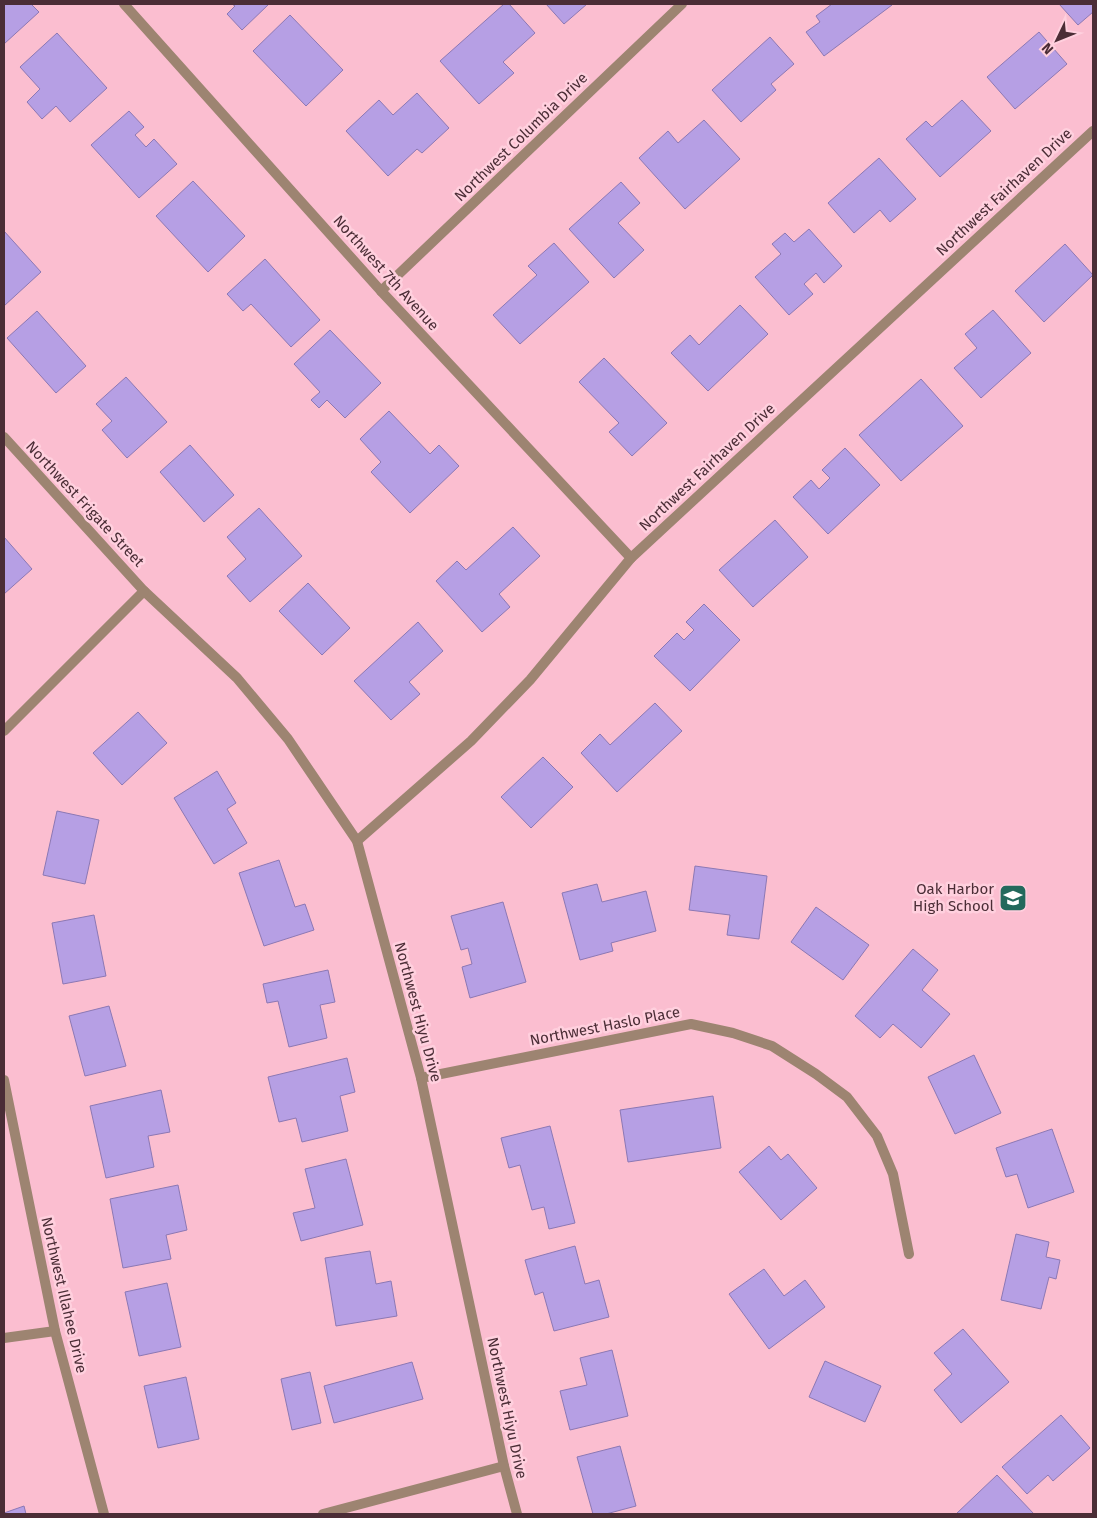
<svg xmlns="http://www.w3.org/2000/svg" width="1097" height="1518" viewBox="0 0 1097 1518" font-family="'Fira Sans',sans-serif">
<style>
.building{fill:#b69fe4;stroke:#8c78b4}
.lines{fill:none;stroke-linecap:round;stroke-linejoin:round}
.street{stroke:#9d8471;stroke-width:10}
.labels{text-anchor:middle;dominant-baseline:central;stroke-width:5;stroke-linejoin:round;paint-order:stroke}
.street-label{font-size:15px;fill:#4b2d36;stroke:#ffd0de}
.poi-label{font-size:15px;fill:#4b2d36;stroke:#ffd0de;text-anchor:end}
</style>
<rect width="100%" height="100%" fill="#fbbed0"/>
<!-- building -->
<g class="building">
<path d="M4 4H31L39 12 4 44Z"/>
<path d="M232 4H269L242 30 227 14 235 6Z"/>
<path d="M504 4H509L535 33 503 62 514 73 479 104 440 61Z"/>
<path d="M546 4H587L564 24Z"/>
<path d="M832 4H891L892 5 824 56 806 32 820 22 816 16Z"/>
<path d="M1059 4H1093V12L1078 25Z"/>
<path d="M290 15 343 70 306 106 253 51Z"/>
<path d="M1039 32 1067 64 1015 109 987 77Z"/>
<path d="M57 33 107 88 70 122 56 106 42 119 27 102 40 89 20 67Z"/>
<path d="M770 37 794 64 771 84 776 90 741 122 712 90Z"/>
<path d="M417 93 449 128 422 153 417 149 388 176 346 131 379 100 393 115Z"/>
<path d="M962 100 991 131 940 177 906 139 926 121 932 127Z"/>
<path d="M129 111 144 127 135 135 146 147 154 139 177 164 139 198 91 145Z"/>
<path d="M704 120 740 159 685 209 639 158 668 131 678 143Z"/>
<path d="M879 158 916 199 890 222 880 210 854 233 828 203Z"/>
<path d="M193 181 245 236 208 272 156 216Z"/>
<path d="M621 182 640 203 618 223 644 250 614 278 569 229Z"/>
<path d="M809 229 842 266 824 283 816 273 804 284 813 294 789 315 755 277 781 254 772 244 785 233 794 242Z"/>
<path d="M4 231 41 272 4 306Z"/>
<path d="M554 243 589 282 520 344 493 315 537 275 528 266Z"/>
<path d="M1065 244 1093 275 1044 322 1015 291Z"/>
<path d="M265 259 320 320 291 347 251 304 243 311 227 294Z"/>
<path d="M740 305 768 334 708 391 671 353 690 335 699 345Z"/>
<path d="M993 310 1031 353 981 398 954 368 977 348 965 334Z"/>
<path d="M37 311 86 366 56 393 7 338Z"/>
<path d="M330 330 381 383 345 418 327 400 319 408 311 400 320 392 294 364Z"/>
<path d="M604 358 667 423 632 456 609 432 619 423 579 382Z"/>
<path d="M126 377 167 422 127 458 102 430 112 421 96 404Z"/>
<path d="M921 379 963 426 901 481 859 435Z"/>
<path d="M389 411 430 454 439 445 459 466 410 513 371 472 381 462 360 439Z"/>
<path d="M190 445 234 495 204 522 160 472Z"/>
<path d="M845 448 880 485 828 534 793 497 811 480 819 489 830 478 822 470Z"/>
<path d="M259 508 302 556 250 602 227 576 246 559 227 537Z"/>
<path d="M775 520 808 557 753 607 719 570Z"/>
<path d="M513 527 540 556 499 594 510 607 482 632 436 581 457 561 466 570Z"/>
<path d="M4 537 32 569 4 594Z"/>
<path d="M308 583 350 628 322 655 279 611Z"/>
<path d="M704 604 740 640 690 691 654 656 677 633 684 640 694 630 686 622Z"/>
<path d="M418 622 443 651 409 682 420 694 391 720 354 681Z"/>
<path d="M655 703 682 731 617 792 581 753 600 734 610 745Z"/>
<path d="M138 712 167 743 122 785 93 753Z"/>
<path d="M543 757 573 787 531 828 501 797Z"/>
<path d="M217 771 236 803 227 809 247 843 214 864 174 798Z"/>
<path d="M57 811 99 820 85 884 43 875Z"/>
<path d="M279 860 295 907 305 904 314 930 264 946 239 873Z"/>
<path d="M695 866 767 876 759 939 727 935 730 915 689 910Z"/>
<path d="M597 884 602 902 646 891 656 931 611 943 613 951 580 960 562 893Z"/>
<path d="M503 902 526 982 470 998 462 967 472 964 468 948 461 950 451 916Z"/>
<path d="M816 907 869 945 843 980 791 942Z"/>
<path d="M94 915 106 976 63 984 52 923Z"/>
<path d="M913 949 938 970 922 990 950 1014 921 1048 893 1024 880 1038 855 1016Z"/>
<path d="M328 970 335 1002 320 1005 327 1038 289 1047 278 1001 267 1003 263 984Z"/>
<path d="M109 1006 126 1066 85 1076 69 1016Z"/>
<path d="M974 1055 1001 1113 955 1134 928 1077Z"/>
<path d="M347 1058 355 1092 340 1096 348 1131 302 1142 296 1118 279 1122 268 1077Z"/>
<path d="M161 1090 170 1132 148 1136 154 1167 106 1178 90 1106Z"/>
<path d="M713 1096 721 1148 628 1162 620 1110Z"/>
<path d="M550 1126 575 1223 549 1229 544 1207 532 1210 520 1165 509 1168 501 1138Z"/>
<path d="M1052 1129 1074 1192 1028 1208 1017 1174 1006 1177 996 1148Z"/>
<path d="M769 1146 781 1160 788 1154 817 1188 781 1220 739 1172Z"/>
<path d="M346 1159 363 1225 301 1241 293 1213 315 1208 305 1169Z"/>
<path d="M178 1185 187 1230 166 1235 171 1259 123 1268 110 1199Z"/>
<path d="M1016 1234 1049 1242 1046 1257 1060 1260 1056 1279 1049 1277 1041 1309 1001 1300Z"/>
<path d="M575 1246 585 1284 599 1280 609 1317 554 1331 543 1292 535 1295 525 1260Z"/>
<path d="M370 1251 376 1284 391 1281 397 1316 336 1326 325 1258Z"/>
<path d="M764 1269 784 1296 805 1280 825 1307 769 1349 729 1294Z"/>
<path d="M167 1283 181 1347 139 1356 125 1292Z"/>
<path d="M963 1329 1009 1382 961 1423 934 1390 952 1374 934 1353Z"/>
<path d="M612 1350 628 1416 570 1430 560 1391 587 1385 580 1358Z"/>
<path d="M825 1361 881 1386 865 1422 809 1397Z"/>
<path d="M412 1362 423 1399 334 1423 324 1386Z"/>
<path d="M310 1372 321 1423 292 1430 281 1379Z"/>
<path d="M186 1377 199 1439 158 1448 144 1386Z"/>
<path d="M1061 1415 1090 1448 1053 1481 1048 1475 1027 1494 1002 1467Z"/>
<path d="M620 1446 636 1506 606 1514H593L577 1457Z"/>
<path d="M997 1475 1034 1514H956Z"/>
<path d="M24 1506 26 1514H4V1513Z"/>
</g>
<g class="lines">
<!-- street -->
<g class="street">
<path d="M124 4 381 291 631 558"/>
<path d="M381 291 682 4"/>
<path d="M4 437 144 591 237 678 288 739 357 841 421 1078 504 1466 517 1514"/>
<path d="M4 731 144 591"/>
<path d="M357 841 471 741 530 680 631 558 1093 131"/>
<path d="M421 1078 691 1024 733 1033 772 1046 816 1074 847 1097 877 1136 893 1174 909 1254"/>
<path d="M4 1080 55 1331 104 1514"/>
<path d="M4 1338 55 1331"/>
<path d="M323 1514 504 1466"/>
</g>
</g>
<!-- icons -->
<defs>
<symbol id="school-square" viewBox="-11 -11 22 22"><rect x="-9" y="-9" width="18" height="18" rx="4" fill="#23695c" stroke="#ffd0de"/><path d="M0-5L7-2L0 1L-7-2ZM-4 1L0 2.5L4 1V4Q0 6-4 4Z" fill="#fff"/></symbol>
</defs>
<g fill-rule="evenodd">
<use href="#school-square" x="997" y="882" width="32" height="32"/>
</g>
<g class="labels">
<!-- street labels -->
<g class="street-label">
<text transform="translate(521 137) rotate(-44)">Northwest Columbia Drive</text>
<text transform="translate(1004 192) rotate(-43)">Northwest Fairhaven Drive</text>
<text transform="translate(386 273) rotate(48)">Northwest 7th Avenue</text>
<text transform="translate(707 467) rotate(-43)">Northwest Fairhaven Drive</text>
<text transform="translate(85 504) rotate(47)">Northwest Frigate Street</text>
<text transform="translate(418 1012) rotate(75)">Northwest Hiyu Drive</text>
<text transform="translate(605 1026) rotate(-11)">Northwest Haslo Place</text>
<text transform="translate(64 1295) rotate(77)">Northwest Illahee Drive</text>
<text transform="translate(507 1408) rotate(78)">Northwest Hiyu Drive</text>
</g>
<!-- poi labels -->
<g class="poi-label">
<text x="994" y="889">Oak Harbor<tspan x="994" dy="17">High School</tspan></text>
</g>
</g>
<!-- border -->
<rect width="1097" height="1518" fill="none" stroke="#4b2d36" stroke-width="10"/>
<!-- north arrow -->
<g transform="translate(1057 40) rotate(227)" stroke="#ffd0de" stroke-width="4" paint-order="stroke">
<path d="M0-4L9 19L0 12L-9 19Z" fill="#4b2d36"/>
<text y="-8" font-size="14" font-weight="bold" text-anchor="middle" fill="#4b2d36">N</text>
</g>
</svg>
